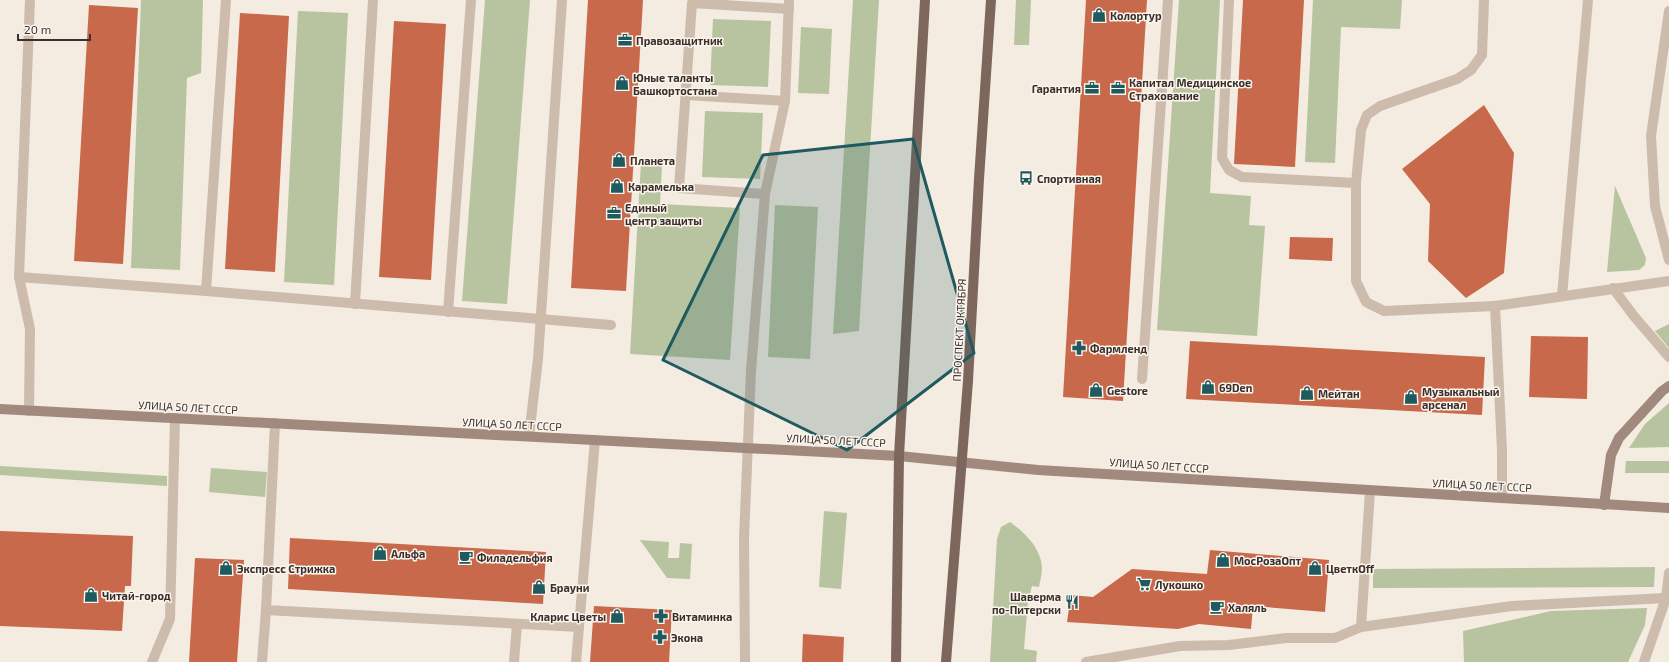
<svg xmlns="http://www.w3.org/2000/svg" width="1669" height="662" viewBox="0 0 1669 662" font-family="'Exo 2',sans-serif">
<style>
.green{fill:#b8c4a0}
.building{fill:#c8694b}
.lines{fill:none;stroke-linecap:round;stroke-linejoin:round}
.lane{stroke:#cdbbac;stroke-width:10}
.street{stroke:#cdbbac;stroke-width:10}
.secondary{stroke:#a18a7d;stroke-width:10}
.primary{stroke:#7d675c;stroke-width:10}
.marked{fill:#1f5a5e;fill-opacity:0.2;stroke:#1f5a5e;stroke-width:3;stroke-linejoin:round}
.labels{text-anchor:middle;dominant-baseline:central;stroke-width:3;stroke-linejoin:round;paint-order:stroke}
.poi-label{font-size:11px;font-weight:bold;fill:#3b302b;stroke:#fbf5ee;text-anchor:start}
.street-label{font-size:11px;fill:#3b302b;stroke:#fbf5ee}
</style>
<rect width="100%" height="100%" fill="#f4ebe1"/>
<!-- green -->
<g class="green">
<path d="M141 0H203L201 73 187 78 180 270 131 268Z"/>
<path d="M485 0H530L507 304 462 301Z"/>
<path d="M853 0H879L859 331 833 334Z"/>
<path d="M1016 0H1031L1029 45H1014Z"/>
<path d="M1179 0H1220L1210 193 1251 196 1249 225 1265 226 1257 336 1157 330Z"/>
<path d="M1313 0H1402L1400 29 1341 27 1335 163 1305 162Z"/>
<path d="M298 11 348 13 334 285 284 282Z"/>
<path d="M713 19 771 21 768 87 710 85Z"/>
<path d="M801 27 832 29 829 94 798 93Z"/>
<path d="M705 111 763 113 760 179 702 177Z"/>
<path d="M641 163 662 165 660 204 740 208 730 360 630 354Z"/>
<path d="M1615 186 1646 258 1645 265 1639 270 1607 272Z"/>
<path d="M775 205 818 207 810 359 768 357Z"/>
<path d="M1669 324V348L1655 331Z"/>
<path d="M1669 403V447L1629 448 1645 424Z"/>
<path d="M1626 461H1669V473H1625Z"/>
<path d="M0 466 167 476V486L0 475Z"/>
<path d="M211 468 267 472 265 497 209 492Z"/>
<path d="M824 511 847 513 841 589 819 587Z"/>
<path d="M1010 522C1025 533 1041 548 1042 568 1042 574 1040 581 1039 587L1032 586 1028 602 1024 649 1037 651 1036 662H990L997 539 1001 527Z"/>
<path d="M640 540 669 542 668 558H679L680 543 692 544 690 579 667 578Z"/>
<path d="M1655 567 1654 587 1373 588V569Z"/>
<path d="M1647 608 1645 625 1628 662H1464L1463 631 1551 611Z"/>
</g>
<!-- building -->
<g class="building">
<path d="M588 0H643L626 291 571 288Z"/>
<path d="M1086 0H1147L1123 401 1063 397Z"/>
<path d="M1243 0H1304L1295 167 1234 164Z"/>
<path d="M89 5 138 8 123 264 74 261Z"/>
<path d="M240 13 289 16 275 272 225 269Z"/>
<path d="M394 21 446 24 431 280 379 277Z"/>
<path d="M1484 105 1514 153 1504 273 1466 298 1428 261 1430 204 1402 169Z"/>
<path d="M1290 237 1333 238 1332 261 1289 259Z"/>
<path d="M1531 336 1588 337 1587 399 1529 397Z"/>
<path d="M1190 341 1485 357 1482 415 1186 399Z"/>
<path d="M0 531 133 536 131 586H125L122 631 0 626Z"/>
<path d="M290 538 546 552 543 604 288 589Z"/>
<path d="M1210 550 1329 560 1325 612 1253 606 1251 629 1199 624 1178 629 1067 622 1071 595 1093 597 1132 569 1207 574Z"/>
<path d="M195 558 244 560 237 662H189Z"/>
<path d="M594 606 672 610 669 662H590Z"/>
<path d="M803 634 844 637 843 662H802Z"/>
</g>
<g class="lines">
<!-- lane -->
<g class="lane">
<path d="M1229 0 1222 158 1229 170 1242 177 1356 183V281L1366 302 1384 311 1495 306 1502 450V497"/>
<path d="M1669 11 1651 136 1655 206 1669 260"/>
<path d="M686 95 785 101"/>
<path d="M1356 183 1361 130 1367 115 1380 106 1457 79 1471 70 1482 55 1484 0"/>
<path d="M765 194 679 188 692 3 789 9"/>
<path d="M19 277 206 291 611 325"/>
<path d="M1613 288 1633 315 1669 357"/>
<path d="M206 291 226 0"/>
<path d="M1562 296 1588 0"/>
<path d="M355 304 373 0"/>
<path d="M1495 306 1669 281"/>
<path d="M448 312 471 0"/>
<path d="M1142 379 1168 0"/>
<path d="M29 411 30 329 19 277 30 0"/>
<path d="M275 423 266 610 579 627"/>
<path d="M529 436 538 359 562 0"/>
<path d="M1361 627 1370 491"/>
<path d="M152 662 170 619 175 418"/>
<path d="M262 662 266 610"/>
<path d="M514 662 517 624"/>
<path d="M576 662 595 440"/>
<path d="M1086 662 1180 646 1229 645 1286 638H1335L1361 627 1512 606 1666 598"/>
<path d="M1644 662 1666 598 1669 573"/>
</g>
<!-- street -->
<path class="street" d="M745 662 744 538 751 371 765 194 785 101 789 0"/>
<!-- secondary -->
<g class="secondary">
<path d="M0 409 899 456 1038 470 1669 508"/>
<path d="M1604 505 1611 455 1619 438 1662 391 1669 386"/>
</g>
<!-- primary -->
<g class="primary">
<path d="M896 662 899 456 925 0"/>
<path d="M946 662 968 381 979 179 991 0"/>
</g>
</g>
<!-- marked area -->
<path class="marked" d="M913 139 974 353 847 450 663 360 763 155Z"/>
<!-- icons -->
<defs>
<symbol id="shop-bare" viewBox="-9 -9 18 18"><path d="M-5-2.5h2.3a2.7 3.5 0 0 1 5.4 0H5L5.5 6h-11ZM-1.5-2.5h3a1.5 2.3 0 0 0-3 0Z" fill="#1f5a5e" stroke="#fbf5ee" stroke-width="2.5" paint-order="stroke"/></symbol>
<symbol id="office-bare" viewBox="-9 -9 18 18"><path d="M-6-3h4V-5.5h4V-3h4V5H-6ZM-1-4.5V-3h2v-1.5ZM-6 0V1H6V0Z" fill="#1f5a5e" stroke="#fbf5ee" stroke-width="2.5" paint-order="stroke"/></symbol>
<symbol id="bus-bare" viewBox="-9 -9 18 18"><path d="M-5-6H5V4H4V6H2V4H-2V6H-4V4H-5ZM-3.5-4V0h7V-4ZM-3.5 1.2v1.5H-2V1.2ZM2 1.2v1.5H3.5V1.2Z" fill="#1f5a5e" stroke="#fbf5ee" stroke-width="2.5" paint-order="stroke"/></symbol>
<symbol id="pharmacy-bare" viewBox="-9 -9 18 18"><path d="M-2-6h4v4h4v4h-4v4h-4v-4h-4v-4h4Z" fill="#1f5a5e" stroke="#fbf5ee" stroke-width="2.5" paint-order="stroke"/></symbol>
<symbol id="cafe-bare" viewBox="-9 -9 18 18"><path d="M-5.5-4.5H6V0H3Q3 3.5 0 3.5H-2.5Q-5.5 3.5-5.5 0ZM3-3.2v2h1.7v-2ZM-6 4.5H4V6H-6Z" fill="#1f5a5e" stroke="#fbf5ee" stroke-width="2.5" paint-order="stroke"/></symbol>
<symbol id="supermarket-bare" viewBox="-9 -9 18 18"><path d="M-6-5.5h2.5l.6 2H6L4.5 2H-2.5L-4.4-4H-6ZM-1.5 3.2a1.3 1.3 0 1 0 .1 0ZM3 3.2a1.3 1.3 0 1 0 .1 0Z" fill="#1f5a5e" stroke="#fbf5ee" stroke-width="2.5" paint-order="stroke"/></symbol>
<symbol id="restaurant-bare" viewBox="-9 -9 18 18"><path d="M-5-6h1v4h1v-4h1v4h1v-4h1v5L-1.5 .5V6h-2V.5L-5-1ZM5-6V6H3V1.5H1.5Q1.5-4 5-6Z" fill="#1f5a5e" stroke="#fbf5ee" stroke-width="2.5" paint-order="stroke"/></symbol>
</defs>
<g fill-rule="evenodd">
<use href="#shop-bare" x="1089" y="5" width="20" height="20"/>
<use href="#office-bare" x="615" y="30" width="20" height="20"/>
<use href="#shop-bare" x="612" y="73" width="20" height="20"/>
<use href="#office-bare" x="1082" y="78" width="20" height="20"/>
<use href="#office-bare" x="1108" y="78" width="20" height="20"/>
<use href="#shop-bare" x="609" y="150" width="20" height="20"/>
<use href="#bus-bare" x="1016" y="168" width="20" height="20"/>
<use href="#shop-bare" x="607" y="176" width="20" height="20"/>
<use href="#office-bare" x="604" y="203" width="20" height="20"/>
<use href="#pharmacy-bare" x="1069" y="338" width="20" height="20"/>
<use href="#shop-bare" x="1198" y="377" width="20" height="20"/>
<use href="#shop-bare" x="1086" y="380" width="20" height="20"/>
<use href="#shop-bare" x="1297" y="383" width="20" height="20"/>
<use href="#shop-bare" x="1401" y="387" width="20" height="20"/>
<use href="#shop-bare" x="370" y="543" width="20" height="20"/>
<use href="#cafe-bare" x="456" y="547" width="20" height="20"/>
<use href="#shop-bare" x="1213" y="550" width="20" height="20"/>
<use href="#shop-bare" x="216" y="558" width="20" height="20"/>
<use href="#shop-bare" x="1305" y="558" width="20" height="20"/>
<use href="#supermarket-bare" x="1134" y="574" width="20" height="20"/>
<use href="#shop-bare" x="529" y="577" width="20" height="20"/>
<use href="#shop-bare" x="81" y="585" width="20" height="20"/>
<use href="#restaurant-bare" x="1062" y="592" width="20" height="20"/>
<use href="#cafe-bare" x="1207" y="597" width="20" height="20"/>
<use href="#shop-bare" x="607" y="606" width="20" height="20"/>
<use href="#pharmacy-bare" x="651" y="606" width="20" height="20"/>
<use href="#pharmacy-bare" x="650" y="627" width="20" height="20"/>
</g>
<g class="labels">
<!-- poi labels -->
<g class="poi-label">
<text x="1110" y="15">Колортур</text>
<text x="636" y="40">Правозащитник</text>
<text x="633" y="77">Юные таланты<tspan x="633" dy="13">Башкортостана</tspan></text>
<text x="1129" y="82">Капитал Медицинское<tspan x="1129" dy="13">Страхование</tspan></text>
<text x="1081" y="88" text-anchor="end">Гарантия</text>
<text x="630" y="160">Планета</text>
<text x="1037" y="178">Спортивная</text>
<text x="628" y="186">Карамелька</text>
<text x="625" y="207">Единый<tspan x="625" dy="13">центр защиты</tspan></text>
<text x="1090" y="348">Фармленд</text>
<text x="1219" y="387">69Den</text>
<text x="1107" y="390">Gestore</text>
<text x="1422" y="391">Музыкальный<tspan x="1422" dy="13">арсенал</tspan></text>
<text x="1318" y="393">Мейтан</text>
<text x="391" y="553">Альфа</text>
<text x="477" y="557">Филадельфия</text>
<text x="1234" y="560">МосРозаОпт</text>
<text x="237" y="568">Экспресс Стрижка</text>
<text x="1326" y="568">ЦветкOff</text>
<text x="1155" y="584">Лукошко</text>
<text x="550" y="587">Брауни</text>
<text x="102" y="595">Читай-город</text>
<text x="1061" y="596" text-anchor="end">Шаверма<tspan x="1061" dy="13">по-Питерски</tspan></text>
<text x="1228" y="607">Халяль</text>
<text x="606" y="616" text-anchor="end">Кларис Цветы</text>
<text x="672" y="616">Витаминка</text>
<text x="671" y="637">Экона</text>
</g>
<!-- street labels -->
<g class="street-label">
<text transform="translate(959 330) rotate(-87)">ПРОСПЕКТ ОКТЯБРЯ</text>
<text transform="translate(188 407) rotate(3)">УЛИЦА 50 ЛЕТ СССР</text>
<text transform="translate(512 424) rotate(3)">УЛИЦА 50 ЛЕТ СССР</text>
<text transform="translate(836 440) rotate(3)">УЛИЦА 50 ЛЕТ СССР</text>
<text transform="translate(1159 465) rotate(4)">УЛИЦА 50 ЛЕТ СССР</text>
<text transform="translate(1482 485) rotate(3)">УЛИЦА 50 ЛЕТ СССР</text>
</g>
</g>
<!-- scale -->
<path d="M18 34v6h72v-6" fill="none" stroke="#3b302b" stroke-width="2"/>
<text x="24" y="34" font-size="12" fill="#3b302b" stroke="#fbf5ee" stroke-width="3" paint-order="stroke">20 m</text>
</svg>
